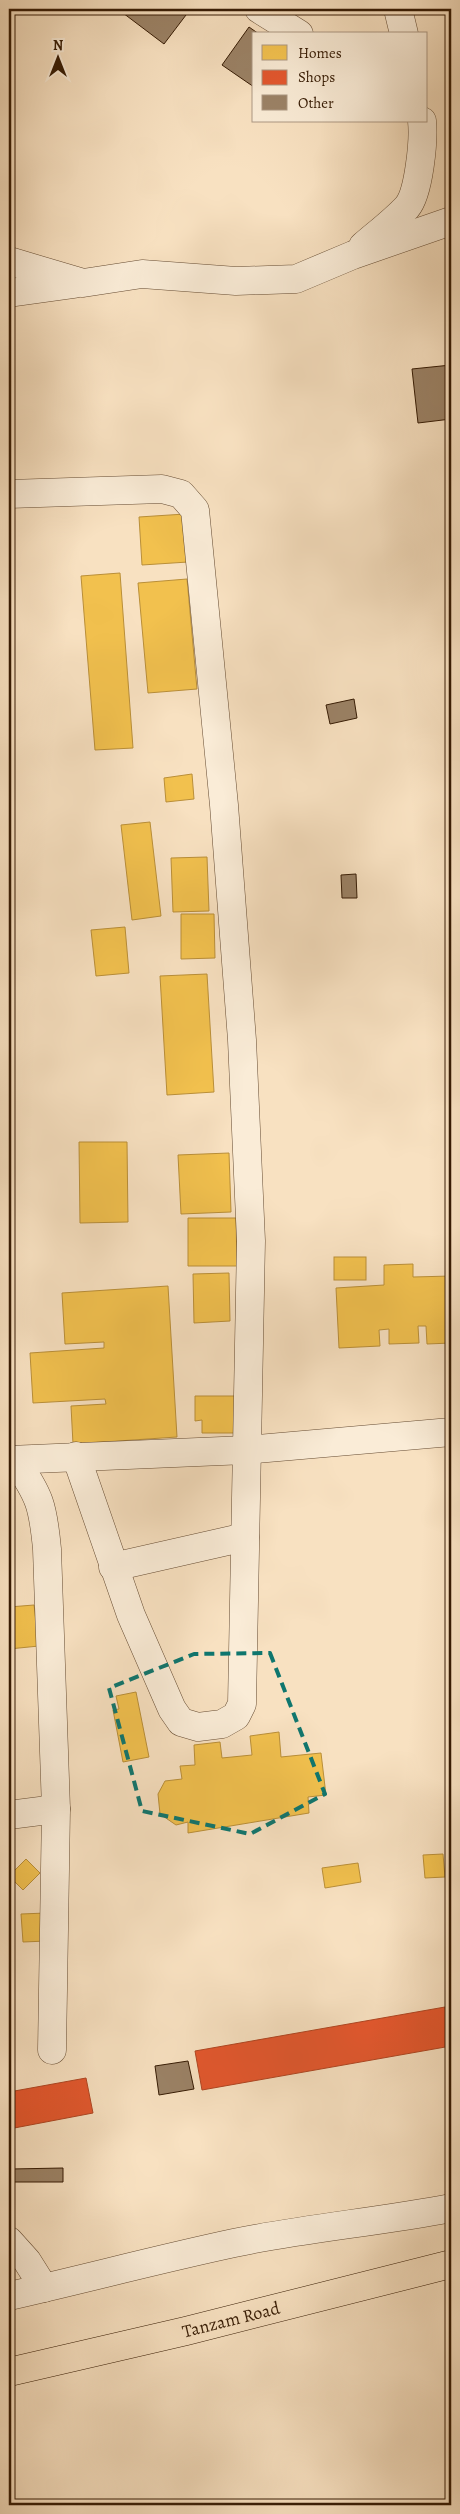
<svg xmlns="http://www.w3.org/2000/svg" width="460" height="2514" viewBox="0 0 460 2514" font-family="Alegreya,serif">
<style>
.homes{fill:#f2c14e;stroke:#ba8f38}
.shops{fill:#e4572e;stroke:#b04521}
.building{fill:#9b8266;stroke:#361b04}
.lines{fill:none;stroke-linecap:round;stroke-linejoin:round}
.minor-casing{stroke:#664c33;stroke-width:29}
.highway-casing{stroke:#361b04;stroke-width:29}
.minor{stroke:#faecd7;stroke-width:28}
.highway{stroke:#f8e1c1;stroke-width:28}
.marked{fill:none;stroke:#0f766e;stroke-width:4;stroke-dasharray:10 6;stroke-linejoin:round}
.labels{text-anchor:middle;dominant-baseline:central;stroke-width:5;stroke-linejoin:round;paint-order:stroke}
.street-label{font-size:18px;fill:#361b04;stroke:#faecd7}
</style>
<rect width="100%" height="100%" fill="#f8e1c1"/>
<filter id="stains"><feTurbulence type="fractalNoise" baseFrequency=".004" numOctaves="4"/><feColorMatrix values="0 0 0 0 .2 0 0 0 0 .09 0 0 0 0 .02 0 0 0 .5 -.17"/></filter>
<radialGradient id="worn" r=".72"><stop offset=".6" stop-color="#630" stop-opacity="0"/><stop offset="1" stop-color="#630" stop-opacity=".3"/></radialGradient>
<!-- homes -->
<g class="homes">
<path d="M185 514 188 562 142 565 139 517Z"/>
<path d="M120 573 133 748 95 750 81 576Z"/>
<path d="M187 579 197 689 148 693 138 583Z"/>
<path d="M192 774 194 799 166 802 164 778Z"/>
<path d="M150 822 161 916 132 920 121 825Z"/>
<path d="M207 857 209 911 173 912 171 858Z"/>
<path d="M181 914H214L215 958 181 959Z"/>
<path d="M125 927 129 973 96 976 91 930Z"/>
<path d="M207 974 214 1092 167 1095 160 976Z"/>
<path d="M79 1142H127L128 1222 80 1223Z"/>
<path d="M229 1153 231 1212 181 1214 178 1155Z"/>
<path d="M188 1218H236L237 1266H188Z"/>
<rect x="334" y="1257" width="32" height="23"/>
<path d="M413 1264V1277L451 1276V1343L427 1344 426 1326H418L419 1343 389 1344V1329L379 1330 380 1346 339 1348 336 1288 384 1285V1265Z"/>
<path d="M229 1273 230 1321 194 1323 193 1274Z"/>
<path d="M168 1286 177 1437 73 1444 71 1406 106 1404 105 1399 33 1403 30 1353 104 1348V1342L65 1344 62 1293Z"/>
<path d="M195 1396H238V1433H202V1420L195 1421Z"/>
<path d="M34 1605 39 1646 9 1649V1607Z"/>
<path d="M136 1692 149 1757 123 1762 113 1710 119 1709 116 1696Z"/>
<path d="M279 1732 281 1757 321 1753 326 1795 308 1797 309 1813 188 1833V1822L176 1825 160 1814 158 1794 165 1781 182 1779 180 1766 195 1765 194 1745 220 1742 222 1758 252 1755 250 1736Z"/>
<path d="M443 1854 445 1877 425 1878 423 1855Z"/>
<path d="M26 1859 40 1873 23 1890 9 1876Z"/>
<path d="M358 1863 361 1882 325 1888 322 1868Z"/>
<path d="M46 1913 47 1941 23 1942 21 1914Z"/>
</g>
<!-- shops -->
<g class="shops">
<path d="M445 2007 451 2046 202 2090 195 2051Z"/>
<path d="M86 2078 93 2113 9 2129V2092Z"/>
</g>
<!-- building -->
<g class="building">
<path d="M126 9H179L186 15 164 44 123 13Z"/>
<path d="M249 27 259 34H254V87L222 65Z"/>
<path d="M451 289V333L446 290Z"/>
<path d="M451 365V419L418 423 412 369Z"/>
<path d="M354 699 357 718 330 724 326 705Z"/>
<path d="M356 874 357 898H342L341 875Z"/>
<path d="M188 2061 194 2089 159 2095 155 2066Z"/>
<path d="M63 2168V2182H11V2169Z"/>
</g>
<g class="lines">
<defs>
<g id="minor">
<path d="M259 9 299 34"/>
<path d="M398 9 404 34"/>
<path d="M363 246C378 233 394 221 407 207 419 193 424 140 422 121"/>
<path d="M9 261 83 283 142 274 236 281 296 279 353 255 451 221"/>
<path d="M9 293 74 284"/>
<path d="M9 494 162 489 181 494 195 510 224 805 242 1040 251 1241 242 1704 236 1716 222 1724 198 1727 181 1722 172 1709 131 1615 76 1456"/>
<path d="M9 1460 246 1450 451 1432"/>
<path d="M15 1460C40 1496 43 1506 47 1549L56 1809 52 2050"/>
<path d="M113 1567 245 1537"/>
<path d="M9 1815 56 1809"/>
<path d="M9 2241 27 2261 44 2288"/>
<path d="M9 2296C84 2279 159 2259 234 2243 306 2228 379 2222 451 2208"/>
</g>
<g id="highway">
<path id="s1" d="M9 2372 186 2331 451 2264"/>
</g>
</defs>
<!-- minor casing -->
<use href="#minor" class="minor-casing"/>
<!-- highway casing -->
<use href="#highway" class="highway-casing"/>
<!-- minor -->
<use href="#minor" class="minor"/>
<!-- highway -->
<use href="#highway" class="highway"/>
</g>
<!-- marked area -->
<path class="marked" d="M270 1653 325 1794 250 1834 142 1811 109 1688 194 1654Z"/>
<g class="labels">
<!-- street labels -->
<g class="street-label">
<text stroke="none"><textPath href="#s1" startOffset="228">Tanzam Road</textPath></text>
</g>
</g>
<!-- margin -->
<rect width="460" height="2514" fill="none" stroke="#f8e1c1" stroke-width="30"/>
<rect x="10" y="10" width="440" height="2494" fill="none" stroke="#361b04" stroke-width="2.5"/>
<rect x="15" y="15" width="430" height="2484" fill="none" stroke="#361b04"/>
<!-- legend -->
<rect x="252" y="32" width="175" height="90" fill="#faecd7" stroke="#ac9883"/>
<rect x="262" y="45" width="25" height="15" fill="#f2c14e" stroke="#ac9883"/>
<text x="298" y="58" font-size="15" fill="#361b04">Homes</text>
<rect x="262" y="70" width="25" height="15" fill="#e4572e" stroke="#ac9883"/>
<text x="298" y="82" font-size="15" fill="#361b04">Shops</text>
<rect x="262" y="95" width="25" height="15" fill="#9b8266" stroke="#ac9883"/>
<text x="298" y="108" font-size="15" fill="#361b04">Other</text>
<!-- north arrow -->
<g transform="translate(58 58)" stroke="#faecd7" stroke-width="4" paint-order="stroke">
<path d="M0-4L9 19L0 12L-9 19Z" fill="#361b04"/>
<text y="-8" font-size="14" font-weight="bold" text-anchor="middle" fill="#361b04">N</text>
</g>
<rect width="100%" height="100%" filter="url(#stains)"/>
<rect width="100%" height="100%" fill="url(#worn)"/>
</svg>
